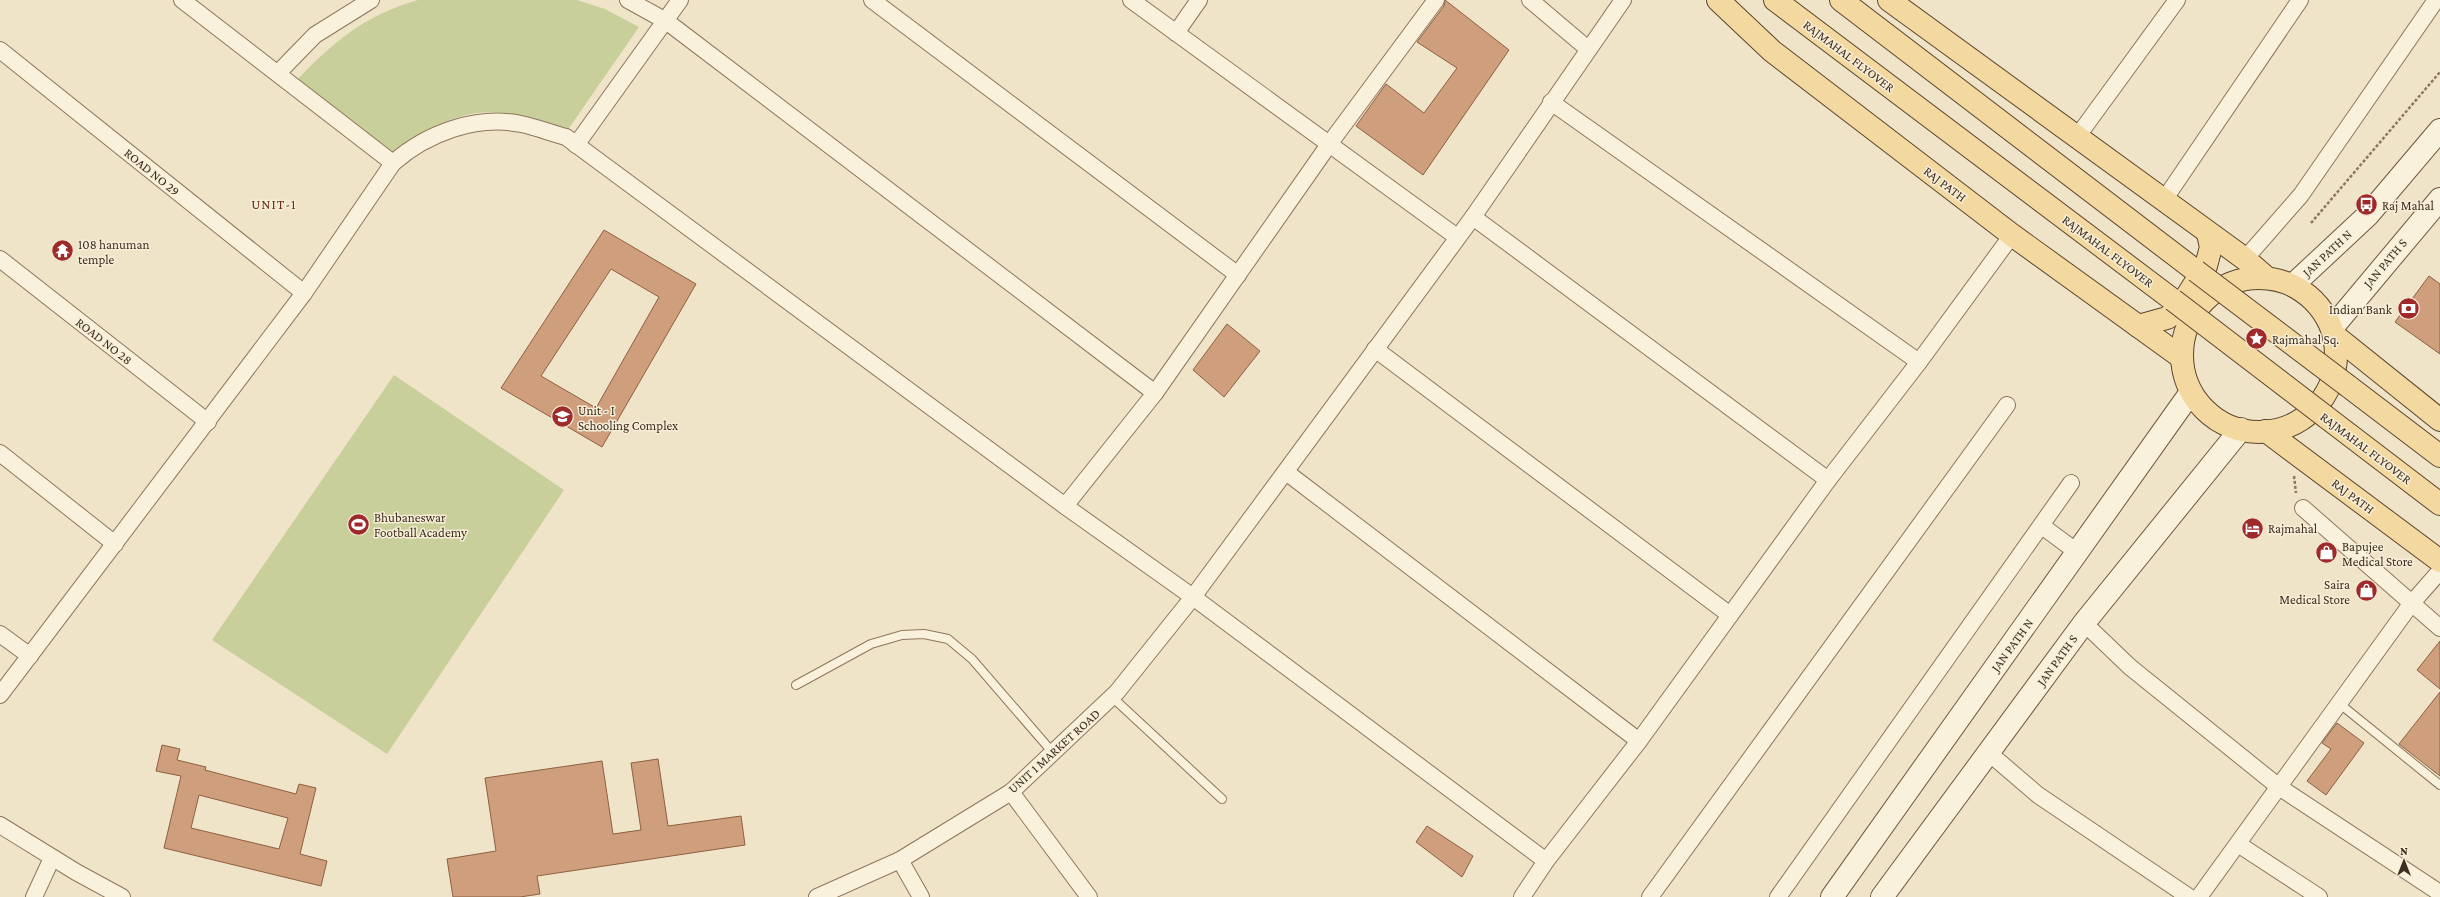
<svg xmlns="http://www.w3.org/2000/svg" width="2440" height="897" viewBox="0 0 2440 897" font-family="'Crimson Pro',serif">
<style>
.green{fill:#c9cf9b}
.building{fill:#cf9f7d;stroke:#8d5f41;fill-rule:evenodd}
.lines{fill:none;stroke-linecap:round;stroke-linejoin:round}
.service-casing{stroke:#8d765c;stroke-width:10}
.minor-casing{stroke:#8d765c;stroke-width:18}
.secondary-casing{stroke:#6f573f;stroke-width:24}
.primary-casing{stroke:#5b4430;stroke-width:24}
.path{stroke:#8d765c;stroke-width:2.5;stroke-dasharray:3 2;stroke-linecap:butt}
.service{stroke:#faf1dc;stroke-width:8}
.minor{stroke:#faf1dc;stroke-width:16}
.secondary{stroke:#faf1dc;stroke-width:22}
.primary{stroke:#f3d9a0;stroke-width:22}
.primary-bridge-casing{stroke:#5b4430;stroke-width:24;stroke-linecap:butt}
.primary-bridge{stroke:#f3d9a0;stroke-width:22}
.labels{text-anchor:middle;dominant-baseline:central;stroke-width:3;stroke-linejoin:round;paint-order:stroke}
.street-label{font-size:13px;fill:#3d2e20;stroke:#f7eed8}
.poi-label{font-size:13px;fill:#3d2e20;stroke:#f7eed8;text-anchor:start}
.neighbourhood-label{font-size:14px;letter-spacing:1px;fill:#6b2e1e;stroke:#f7eed8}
</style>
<rect width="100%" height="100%" fill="#f0e4c8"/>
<!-- green -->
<g class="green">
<path d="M418 0H577L605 9 639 27 567 131C530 115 490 104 450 120 430 128 410 142 391 153L296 81C333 42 365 15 418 0Z"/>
<path d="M394 375 564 490 387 754 212 640Z"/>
</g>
<!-- building -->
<g class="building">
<path d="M1445 0 1509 50 1423 175 1356 126 1386 84 1424 113 1457 68 1417 42 1444 6Z"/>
<path d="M604 230 696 284 602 447 501 388ZM611 269 659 297 596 408 541 376Z"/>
<path d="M2429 276 2440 284V354L2395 322Z"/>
<path d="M1227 324 1260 351 1224 397 1193 370Z"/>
<path d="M2440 641V689L2417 670Z"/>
<path d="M2440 692V776L2399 744Z"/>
<path d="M2337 723 2364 743 2326 795 2307 781 2331 749 2322 743Z"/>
<path d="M162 745 180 749 177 760 206 767 205 770 296 794 299 784 316 788 300 854 327 861 321 886 164 848 181 776 156 771ZM199 795 288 818 279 849 191 828Z"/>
<path d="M658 759 668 826 741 816 745 845 537 876 540 894 520 897H453L447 859 496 851 485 778 602 761 613 834 641 830 631 763Z"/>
<path d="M1427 826 1473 856 1462 877 1416 842Z"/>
</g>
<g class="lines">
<defs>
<g id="service">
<path d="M796 685 871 644 902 635 924 634 948 639 972 659 1054 754"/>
<path d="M1112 697 1222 799"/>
<path d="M2340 704 2440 785"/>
</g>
<g id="minor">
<path d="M182 0 393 163"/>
<path d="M628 0 666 21 1155 393"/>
<path d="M872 0 1238 275"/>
<path d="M1131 0 1457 237"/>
<path d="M1530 0 1588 49"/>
<path d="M1176 33 1199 0"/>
<path d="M0 50 304 293"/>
<path d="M278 73 315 35 371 0"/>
<path d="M1551 102 1919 362"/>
<path d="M2077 137 2177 0"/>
<path d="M576 145 680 0"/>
<path d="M2164 200 2300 0"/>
<path d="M1473 217 1828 480"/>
<path d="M0 259 208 422"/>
<path d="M2245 259 2301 195 2436 0"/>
<path d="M1375 349 1730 615"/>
<path d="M0 453 115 544"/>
<path d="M1286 472 1639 741"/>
<path d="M1065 506 1155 393 1330 143 1436 0"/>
<path d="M2303 508 2440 628"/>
<path d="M2042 526 2077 552"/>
<path d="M2084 623 2130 667 2279 787 2440 893"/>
<path d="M0 634 30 656"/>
<path d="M0 695 304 293 393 163C427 133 476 115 521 124 536 127 551 133 566 137L1065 506 1193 597 1546 861"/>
<path d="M1989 753 2038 795 2189 897"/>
<path d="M1011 792 1089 897"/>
<path d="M0 825 76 872 122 897"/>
<path d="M2238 844 2319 897"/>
<path d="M900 860 921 897"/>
<path d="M34 897 52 858"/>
<path d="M817 897 900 860 1011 792 1117 692 1193 597 1473 217 1623 0"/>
<path d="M1522 897 1546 861 1639 741 1828 480 1919 362 2012 235"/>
<path d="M1650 897 2007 405"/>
<path d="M1778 897 2071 483"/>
<path d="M2199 897 2411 604 2440 571"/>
</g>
<g id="secondary">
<path d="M2293 285 2368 215 2440 130"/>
<path d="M2332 328 2440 199"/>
<path d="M1832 897 2191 392"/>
<path d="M1882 897 2084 623 2241 429"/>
</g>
<g id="primary">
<path d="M1718 0 1772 51 2012 235 2181 357"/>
<path d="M1775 0 2173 300"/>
<path d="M1841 0 2196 271"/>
<path d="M1889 0 2245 259 2267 278"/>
<circle cx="2259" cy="355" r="77"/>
<path d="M2138 326 2167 318 2178 310 2206 266 2211 247 2208 234"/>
<path d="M2334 335 2440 420"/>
<path d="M2348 386 2440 456"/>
<path d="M2326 417 2440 504"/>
<path d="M2266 431 2440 561"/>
</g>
</defs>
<!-- service casing -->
<use href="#service" class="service-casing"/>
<!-- minor casing -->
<use href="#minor" class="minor-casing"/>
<!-- secondary casing -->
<use href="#secondary" class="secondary-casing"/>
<!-- primary casing -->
<use href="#primary" class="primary-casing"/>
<!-- path -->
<g class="path">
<path d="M2311 223 2440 72"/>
<path d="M2294 476 2296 493"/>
</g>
<!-- service -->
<use href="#service" class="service"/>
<!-- minor -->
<use href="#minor" class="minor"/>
<!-- secondary -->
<use href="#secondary" class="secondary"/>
<!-- primary -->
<use href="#primary" class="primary"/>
<defs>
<g id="primary-bridge">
<path d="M2196 271 2348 386"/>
<path d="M2173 300 2326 417"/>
</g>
</defs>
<!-- primary-bridge casing -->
<use href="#primary-bridge" class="primary-bridge-casing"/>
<!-- primary-bridge -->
<use href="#primary-bridge" class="primary-bridge"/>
</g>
<!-- icons -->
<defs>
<symbol id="bus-disc" viewBox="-11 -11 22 22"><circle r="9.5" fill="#9e2a2b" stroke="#f7eed8"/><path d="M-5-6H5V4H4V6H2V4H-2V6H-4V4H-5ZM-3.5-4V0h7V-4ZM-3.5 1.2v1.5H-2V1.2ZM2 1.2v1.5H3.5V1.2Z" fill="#fff"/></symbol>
<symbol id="temple-disc" viewBox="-11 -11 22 22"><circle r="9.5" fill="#9e2a2b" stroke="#f7eed8"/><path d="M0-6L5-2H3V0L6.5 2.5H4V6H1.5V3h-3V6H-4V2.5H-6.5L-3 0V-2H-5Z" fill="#fff"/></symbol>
<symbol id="bank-disc" viewBox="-11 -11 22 22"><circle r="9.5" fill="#9e2a2b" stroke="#f7eed8"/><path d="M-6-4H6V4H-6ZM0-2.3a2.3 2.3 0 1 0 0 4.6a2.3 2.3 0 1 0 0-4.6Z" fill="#fff"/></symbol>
<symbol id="sight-disc" viewBox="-11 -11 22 22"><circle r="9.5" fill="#9e2a2b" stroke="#f7eed8"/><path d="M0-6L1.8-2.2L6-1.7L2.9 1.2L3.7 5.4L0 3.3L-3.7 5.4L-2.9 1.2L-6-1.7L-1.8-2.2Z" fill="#fff"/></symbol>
<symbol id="school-disc" viewBox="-11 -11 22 22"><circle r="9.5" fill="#9e2a2b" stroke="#f7eed8"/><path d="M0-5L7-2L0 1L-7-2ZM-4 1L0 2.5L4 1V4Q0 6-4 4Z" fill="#fff"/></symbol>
<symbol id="stadium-disc" viewBox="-11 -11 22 22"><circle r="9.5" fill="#9e2a2b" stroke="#f7eed8"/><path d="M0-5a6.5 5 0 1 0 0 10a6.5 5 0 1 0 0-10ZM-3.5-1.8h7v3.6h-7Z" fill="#fff"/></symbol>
<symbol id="hotel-disc" viewBox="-11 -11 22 22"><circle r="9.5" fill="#9e2a2b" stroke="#f7eed8"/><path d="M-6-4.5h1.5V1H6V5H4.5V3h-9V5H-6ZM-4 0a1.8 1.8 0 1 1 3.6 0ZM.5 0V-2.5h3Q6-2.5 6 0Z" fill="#fff"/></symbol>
<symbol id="shop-disc" viewBox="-11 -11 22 22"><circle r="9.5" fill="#9e2a2b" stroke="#f7eed8"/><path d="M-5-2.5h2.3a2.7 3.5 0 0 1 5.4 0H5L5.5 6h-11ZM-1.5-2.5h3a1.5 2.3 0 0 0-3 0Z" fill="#fff"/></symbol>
</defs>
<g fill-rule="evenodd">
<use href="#bus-disc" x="2354" y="192" width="25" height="25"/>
<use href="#temple-disc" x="50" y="238" width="25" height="25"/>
<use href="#bank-disc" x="2396" y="296" width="25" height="25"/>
<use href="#sight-disc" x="2244" y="326" width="25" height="25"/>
<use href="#school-disc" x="550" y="404" width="25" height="25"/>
<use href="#stadium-disc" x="346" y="512" width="25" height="25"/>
<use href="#hotel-disc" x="2240" y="516" width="25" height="25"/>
<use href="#shop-disc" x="2314" y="540" width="25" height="25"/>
<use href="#shop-disc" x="2354" y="578" width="25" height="25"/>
</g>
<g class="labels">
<!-- street labels -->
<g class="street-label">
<text transform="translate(1849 56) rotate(37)">RAJMAHAL FLYOVER</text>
<text transform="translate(152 172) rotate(39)">ROAD NO 29</text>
<text transform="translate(1945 184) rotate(37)">RAJ PATH</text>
<text transform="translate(2108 251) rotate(37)">RAJMAHAL FLYOVER</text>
<text transform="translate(2327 253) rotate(-43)">JAN PATH N</text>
<text transform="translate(2385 263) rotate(-50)">JAN PATH S</text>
<text transform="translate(104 341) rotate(38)">ROAD NO 28</text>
<text transform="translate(2366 448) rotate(37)">RAJMAHAL FLYOVER</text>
<text transform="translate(2353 496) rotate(37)">RAJ PATH</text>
<text transform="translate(2012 645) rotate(-54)">JAN PATH N</text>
<text transform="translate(2057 660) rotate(-54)">JAN PATH S</text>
<text transform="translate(1054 751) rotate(-42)">UNIT 1 MARKET ROAD</text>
</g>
<!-- poi labels -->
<g class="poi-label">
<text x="2382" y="205">Raj Mahal</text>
<text x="78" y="244">108 hanuman<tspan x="78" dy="15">temple</tspan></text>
<text x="2392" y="309" text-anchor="end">Indian Bank</text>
<text x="2272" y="339">Rajmahal Sq.</text>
<text x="578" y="410">Unit - I<tspan x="578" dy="15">Schooling Complex</tspan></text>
<text x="374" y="517">Bhubaneswar<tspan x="374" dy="15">Football Academy</tspan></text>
<text x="2268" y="528">Rajmahal</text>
<text x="2342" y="546">Bapujee<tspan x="2342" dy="15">Medical Store</tspan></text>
<text x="2350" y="584" text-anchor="end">Saira<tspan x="2350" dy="15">Medical Store</tspan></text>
</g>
<!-- neighbourhood labels -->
<g class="neighbourhood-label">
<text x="274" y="204">UNIT-1</text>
</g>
</g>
<!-- north arrow -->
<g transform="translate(2404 861)" stroke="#f7eed8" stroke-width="3" paint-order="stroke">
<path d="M0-3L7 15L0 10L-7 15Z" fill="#3d2e20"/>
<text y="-6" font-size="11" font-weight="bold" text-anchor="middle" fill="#3d2e20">N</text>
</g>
</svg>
